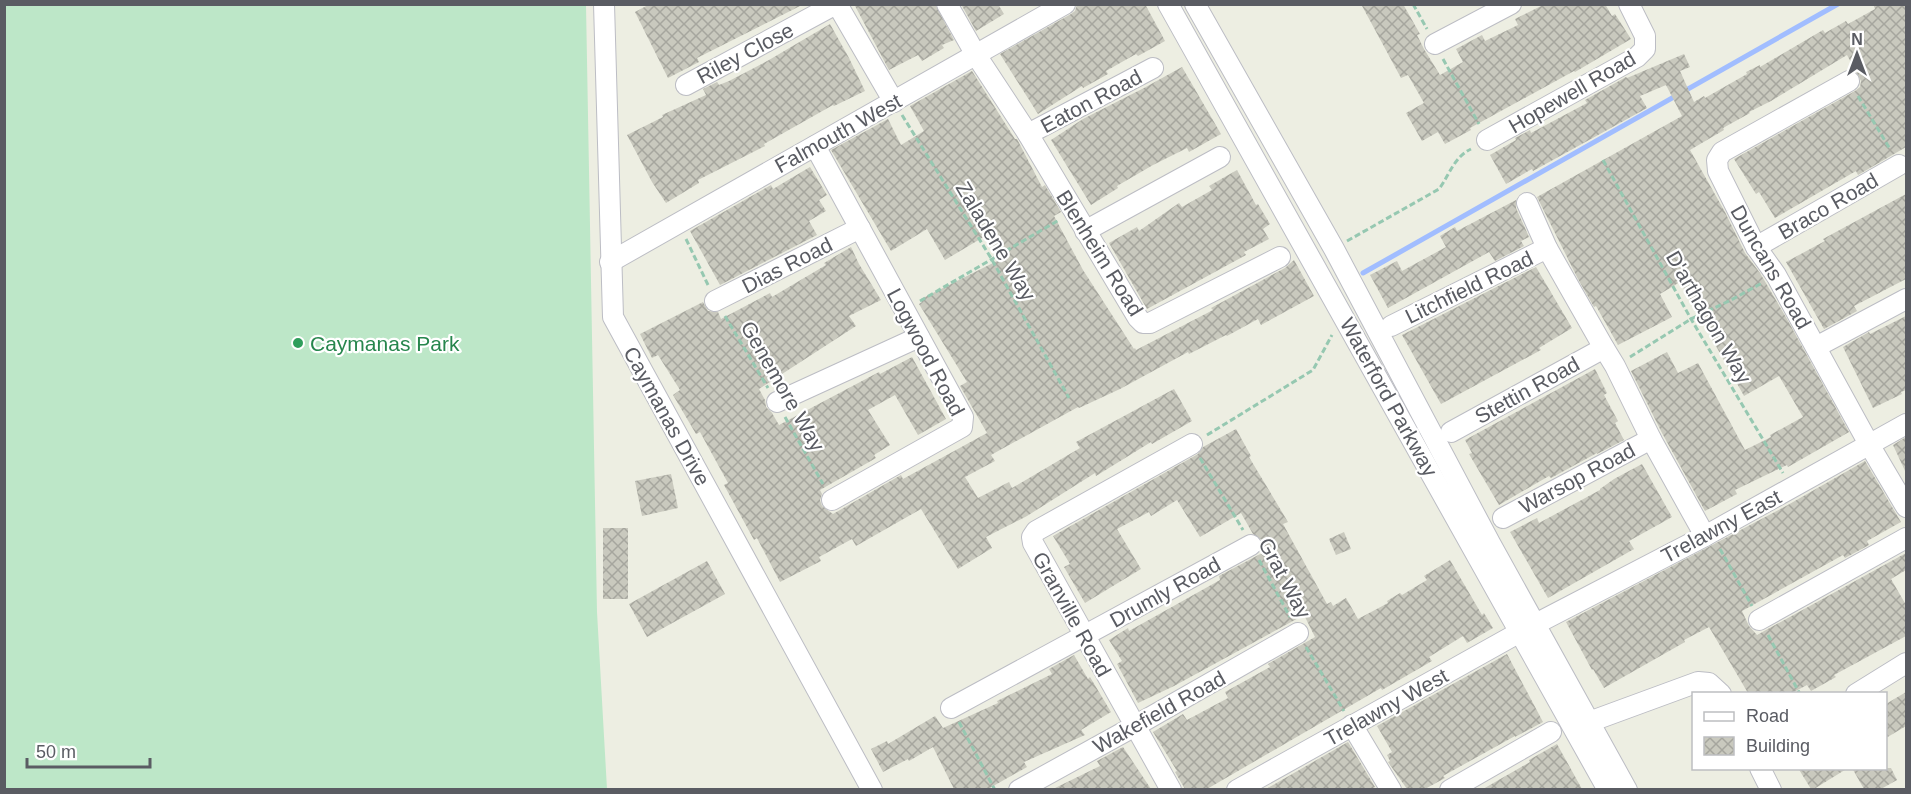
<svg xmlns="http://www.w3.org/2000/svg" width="1911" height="794" viewBox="0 0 1911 794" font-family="Arial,sans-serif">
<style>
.garden{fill:#bde7c8}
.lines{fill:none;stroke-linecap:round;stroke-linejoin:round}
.stream{stroke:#a1bdff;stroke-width:5}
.building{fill:url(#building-cross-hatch)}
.minor-casing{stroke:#bcbdc4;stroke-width:22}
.path{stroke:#96c8b1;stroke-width:3;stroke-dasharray:6 3;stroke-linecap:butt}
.minor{stroke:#fff;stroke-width:20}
.leisure-dot{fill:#2e9e5b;stroke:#fff;stroke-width:2}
.labels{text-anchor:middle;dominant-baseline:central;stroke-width:4.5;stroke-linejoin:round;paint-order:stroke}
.street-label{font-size:21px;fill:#5a5c63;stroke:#fff}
.leisure-label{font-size:21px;fill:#27864d;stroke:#fff;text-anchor:start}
</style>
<defs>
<pattern id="building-cross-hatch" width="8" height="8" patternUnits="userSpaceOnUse" patternTransform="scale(1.5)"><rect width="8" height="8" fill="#c9c9be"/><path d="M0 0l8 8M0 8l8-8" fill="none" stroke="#a6a69e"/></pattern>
</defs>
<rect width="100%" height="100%" fill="#edeee2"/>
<!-- garden -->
<path class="garden" d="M5 4 586 5 597 612 607 789H5Z"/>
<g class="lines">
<!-- stream -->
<path class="stream" d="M1363 273 1838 4"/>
</g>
<!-- building -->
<g class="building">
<path d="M650 4H804L697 58 699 62 668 78 635 12Z"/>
<path d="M854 4H935L954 40 942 45 944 48 922 61 918 55 889 70Z"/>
<path d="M961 4H998L1004 14 976 31Z"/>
<path d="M1077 4H1145L1165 41 1138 56 1136 54 1106 71 1108 74 1083 88 1082 86 1038 114 1000 54 1071 14 1075 11Z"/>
<path d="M1361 4H1403L1420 34 1417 35 1424 49 1440 75 1463 62 1456 49 1482 35 1485 41 1518 25 1515 19 1545 4H1605L1612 16 1615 14 1631 39 1575 72 1574 71 1470 128 1471 130 1445 144 1438 132 1422 141 1406 113 1424 103 1408 75 1401 78Z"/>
<path d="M1873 4H1906V147L1858 175 1856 171 1775 218 1759 192 1756 194 1734 159 1855 91 1860 87 1861 81 1847 55 1771 101 1749 112 1750 113 1723 128 1724 130 1690 150 1725 212 1745 253 1760 273 1787 319 1849 432 1788 467 1787 465 1735 490 1737 494 1705 511 1662 433 1631 371 1667 352 1678 373 1698 363 1745 450 1771 437 1770 435 1803 417 1779 376 1744 396 1680 282 1660 294 1672 317 1618 345 1596 306 1594 307 1578 279 1537 197 1682 116 1666 85 1640 96 1647 108 1533 171 1532 169 1506 184 1490 155 1516 140 1515 138 1530 130 1531 133 1587 103 1585 100 1626 77 1627 78 1684 54 1690 67 1680 71 1694 102 1704 96 1705 98 1747 74 1746 72 1760 65V67L1823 30 1825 33 1846 21 1848 24 1875 9Z"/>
<path d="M830 24 849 58 865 91 834 106 833 105 764 144 765 146 698 180 699 183 666 203 652 182 627 135 663 117 662 115 706 95 703 89 717 82 719 85 729 81 769 60Z"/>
<path d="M1182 67 1221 134 1189 152 1187 148 1153 165 1117 186 1118 188 1091 205 1051 140 1083 119 1144 88Z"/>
<path d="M972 71 1015 139H1017L1042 187 1045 185 1061 212 1054 216 1083 270 1134 349 1135 348 1136 350 1213 310 1211 308 1285 268 1294 260 1314 296 1261 325 1258 319 1227 336 1226 335 1189 354 1188 352 1120 389 1079 408 1078 407 991 455 995 461 965 477 978 498 1009 482 1012 488 1080 448 1076 442 1174 389 1192 421 1152 444 1151 442 1096 476 1095 473 1027 516 986 537 992 548 958 569 921 509 856 546 852 539 819 557 821 561 780 582 757 538 754 540 724 485 728 483 700 432 696 434 673 395 680 390 658 355 652 358 640 334 703 302 708 311 718 312 721 319 770 293 772 297 826 265 824 263 851 247 859 264 881 300 849 316 856 326 759 389 765 400 766 407 772 413 779 425 879 372 880 374 912 357 946 419 918 435 895 395 868 410 890 445 874 455 876 458 820 490 822 494 820 500 822 506 833 514 901 475 903 479 987 433 960 386 967 382 919 304 922 302 921 299 1001 259 987 235 945 260 927 229 891 251 831 150 888 119 901 145 924 131 910 106Z"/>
<path d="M810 167 827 195 819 200 826 211 809 221 817 235 720 285 690 231 771 185 773 189Z"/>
<path d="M1237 170 1256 205 1258 204 1270 224 1263 229 1269 239 1244 252 1246 255 1147 309 1109 243 1137 227 1139 231 1179 203 1182 207 1212 190 1209 186Z"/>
<path d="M1906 194V279L1854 306 1857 311 1824 329 1786 262 1825 241 1823 239Z"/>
<path d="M1516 200V208L1529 237 1521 241 1524 246 1495 261 1489 252 1388 308 1370 275 1397 261 1402 271 1446 247 1440 236 1455 227 1457 231Z"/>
<path d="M1536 267 1572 328 1539 348 1541 350 1441 404 1402 335Z"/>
<path d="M1906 316V390L1901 392 1902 394 1873 408 1843 347 1869 332 1870 334Z"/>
<path d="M1595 369 1607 393 1604 395 1618 421 1615 423 1624 440 1597 454V453L1551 478 1549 476 1499 505 1469 454 1472 453 1465 440Z"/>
<path d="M1236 429 1251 456 1249 457 1288 522 1283 524 1327 604 1331 602 1333 606 1346 598 1358 619 1388 603 1387 601 1400 593 1402 595 1427 580 1424 576 1450 560 1482 615 1484 613 1493 628 1467 643 1463 636 1429 657 1432 661 1382 690 1381 688 1207 789H1185L1175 772 1177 771 1153 732 1183 714 1187 720 1228 698 1225 692 1270 667 1268 664 1315 637 1304 615 1174 686 1138 703 1117 664 1122 661 1109 640 1128 628 1129 631 1220 580 1219 576 1264 552 1262 548V540L1253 534 1241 513 1200 537 1177 500 1151 516 1149 512 1117 529 1141 569 1085 603 1064 567 1070 564 1053 536 1198 454 1203 447Z"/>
<path d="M1906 437V473L1893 445Z"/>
<path d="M1865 461 1901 522 1867 541 1869 545 1845 558 1843 555 1742 611 1749 626 1757 635 1906 553V570L1891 579 1906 605V636L1834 675 1836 677 1811 691 1807 685 1792 693H1748L1709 627 1684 640 1685 642 1604 688 1593 669 1592 670 1566 622 1786 506Z"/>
<path d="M1642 464 1672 517 1629 541 1634 549 1548 598 1510 532 1537 518 1539 523 1600 490V489L1614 479Z"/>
<path d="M671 474 678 508 642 516 635 481Z"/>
<rect x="603" y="528" width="25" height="71"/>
<path d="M1344 532 1351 549 1336 555 1329 539Z"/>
<path d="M707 561 725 594 647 637 629 604Z"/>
<path d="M1507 654 1543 722 1515 737V736L1443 776 1445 778 1425 789H1407L1388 762 1390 761 1387 755 1392 752 1377 726Z"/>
<path d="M1074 655 1088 679 1090 677 1111 712 1081 730 1085 735 1024 762 1027 767 988 789H954L933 747 909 761 908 759 883 772 871 749 887 741 888 744 935 716 943 728 998 703 997 701 1052 674 1049 669Z"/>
<path d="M1906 692V726L1886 738V704Z"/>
<path d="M1348 742 1375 787 1371 789H1266Z"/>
<path d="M1557 744 1582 789H1483L1530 762 1529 760Z"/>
<path d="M1123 747 1151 789H1053L1100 766 1097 761Z"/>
<path d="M1798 768H1848L1814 789H1811Z"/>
<path d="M1852 768H1891L1897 780 1881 789H1864Z"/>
</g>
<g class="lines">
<defs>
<g id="minor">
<path d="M604 4 613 317 872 790"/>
<path d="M837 4 894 102"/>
<path d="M947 4 976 55 1028 134 1138 318 1143 323H1150L1280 257"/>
<path d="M1168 4 1608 790"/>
<path d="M1195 4 1334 249 1490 543 1627 790"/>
<path d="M1435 44 1511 4"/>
<path d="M1849 81 1722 152 1717 160 1718 171 1756 247 1776 275 1870 446 1906 507"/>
<path d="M686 85 836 4"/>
<path d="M1028 134 1153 68"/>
<path d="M1487 140 1637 57 1645 49V36L1629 4"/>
<path d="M815 146 963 417 962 427 832 500"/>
<path d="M1527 203 1547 248 1604 348 1615 366 1651 439 1705 536"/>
<path d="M1085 231 1220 157"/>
<path d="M1756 247 1899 165"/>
<path d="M610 262 1065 4"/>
<path d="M715 301 860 228"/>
<path d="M1391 326 1547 248"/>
<path d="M1816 347 1906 299"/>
<path d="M777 402 919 337"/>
<path d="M1451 432 1604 348"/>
<path d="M1503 518 1651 439"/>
<path d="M1759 620 1906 538"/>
<path d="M1856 694 1906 663"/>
<path d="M951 708 1251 545"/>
<path d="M1589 722 1698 682 1709 683 1721 694"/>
<path d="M1352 725 1391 790"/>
<path d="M1760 768 1771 790"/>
<path d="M1019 790 1135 726 1298 633"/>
<path d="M1171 790 1033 543 1032 537 1036 531 1192 444"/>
<path d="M1237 790 1520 632 1705 536 1906 424"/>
<path d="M1450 790 1551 732"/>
</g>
</defs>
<!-- minor casing -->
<use href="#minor" class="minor-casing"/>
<!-- path -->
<g class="path">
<path d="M1413 4 1427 29"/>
<path d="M1443 59 1479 124"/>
<path d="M1858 96 1890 149"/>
<path d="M902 115 991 258 1069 398"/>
<path d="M1603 160 1691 319 1783 473"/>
<path d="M686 239 709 287"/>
<path d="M1347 241 1439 189C1450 174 1454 157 1471 149"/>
<path d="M920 301 1059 220"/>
<path d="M725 316 768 388"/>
<path d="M1630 357 1691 319 1731 300 1762 283"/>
<path d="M785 417 823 484"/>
<path d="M1207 435 1313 370 1332 335"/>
<path d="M1200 458 1243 530"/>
<path d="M1720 549 1752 606"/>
<path d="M1259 560 1290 617"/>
<path d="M1768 635 1800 694"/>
<path d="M1306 647 1344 711"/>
<path d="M959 722 995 790"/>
</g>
<!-- minor -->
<use href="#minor" class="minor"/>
</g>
<!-- markers -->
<circle class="leisure-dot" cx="298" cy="343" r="6"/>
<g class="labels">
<!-- street labels -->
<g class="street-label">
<text transform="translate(745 53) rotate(-28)">Riley Close</text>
<text transform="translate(1572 92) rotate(-30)">Hopewell Road</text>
<text transform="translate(1091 101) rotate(-28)">Eaton Road</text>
<text transform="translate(838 133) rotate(-29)">Falmouth West</text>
<text transform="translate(1828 206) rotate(-30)">Braco Road</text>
<text transform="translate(996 241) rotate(59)">Zaladene Way</text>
<text transform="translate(1100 253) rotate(58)">Blenheim Road</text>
<text transform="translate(787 265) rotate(-27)">Dias Road</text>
<text transform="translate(1771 267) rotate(60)">Duncans Road</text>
<text transform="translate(1469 287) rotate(-26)">Litchfield Road</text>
<text transform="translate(1709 317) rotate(60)">D'arthagon Way</text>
<text transform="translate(926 352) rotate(62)">Logwood Road</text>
<text transform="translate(783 386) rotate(60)">Genemore Way</text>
<text transform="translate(1527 390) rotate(-29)">Stettin Road</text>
<text transform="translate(1389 397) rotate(61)">Waterford Parkway</text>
<text transform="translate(667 416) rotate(61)">Caymanas Drive</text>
<text transform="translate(1577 478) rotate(-28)">Warsop Road</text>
<text transform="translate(1721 526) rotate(-28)">Trelawny East</text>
<text transform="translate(1285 578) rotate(62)">Grat Way</text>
<text transform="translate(1165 592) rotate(-29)">Drumly Road</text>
<text transform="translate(1072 614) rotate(61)">Granville Road</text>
<text transform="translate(1386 707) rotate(-29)">Trelawny West</text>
<text transform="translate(1159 712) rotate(-29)">Wakefield Road</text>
</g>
<!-- leisure labels -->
<g class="leisure-label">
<text x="310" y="343">Caymanas Park</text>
</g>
</g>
<!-- border -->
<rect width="1911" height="794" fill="none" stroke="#5a5c63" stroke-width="12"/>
<!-- legend -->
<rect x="1692" y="692" width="195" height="78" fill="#ffffff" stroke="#bdbec1" stroke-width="1.5"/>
<rect x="1704" y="712" width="30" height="9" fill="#ffffff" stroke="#bdbec1" stroke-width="1.5"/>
<text x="1746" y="722" font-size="18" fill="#5a5c63">Road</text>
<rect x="1704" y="737" width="30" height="18" fill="url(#building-cross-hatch)" stroke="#bdbec1" stroke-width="1.5"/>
<text x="1746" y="752" font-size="18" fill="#5a5c63">Building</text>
<!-- north arrow -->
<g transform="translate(1857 54)" stroke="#ffffff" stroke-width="4.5" paint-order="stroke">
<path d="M0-4.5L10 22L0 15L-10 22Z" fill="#5a5c63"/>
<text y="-9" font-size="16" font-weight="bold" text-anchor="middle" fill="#5a5c63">N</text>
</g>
<!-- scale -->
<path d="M27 758v9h123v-9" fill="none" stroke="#5a5c63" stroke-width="3"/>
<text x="36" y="758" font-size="18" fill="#5a5c63" stroke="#ffffff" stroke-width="4.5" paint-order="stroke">50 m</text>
</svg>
